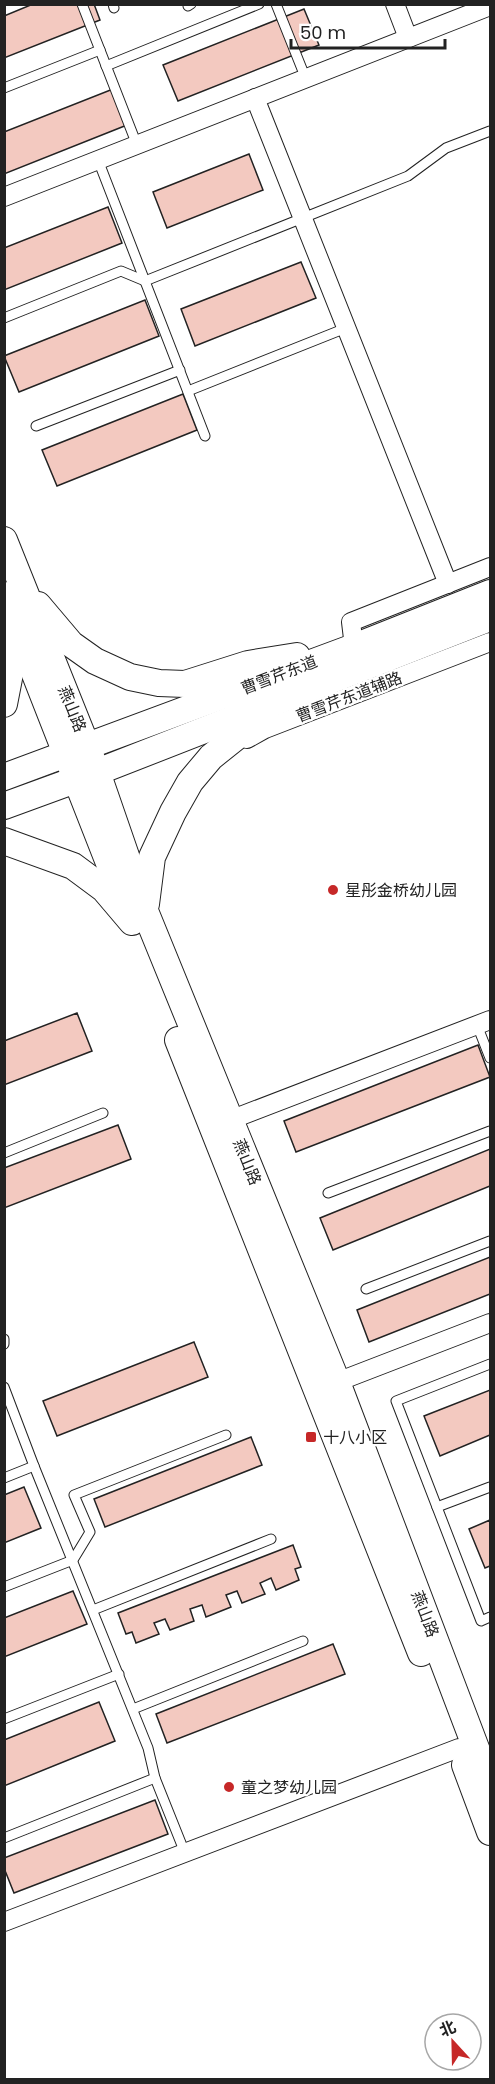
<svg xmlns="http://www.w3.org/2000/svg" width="495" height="2084" viewBox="0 0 495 2084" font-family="Poppins,'Noto Sans SC',sans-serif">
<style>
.building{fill:#f3c9c0;stroke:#222;stroke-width:1.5}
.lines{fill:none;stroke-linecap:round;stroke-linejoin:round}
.lane-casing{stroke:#222;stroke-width:11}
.street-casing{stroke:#222;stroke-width:20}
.secondary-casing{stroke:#222;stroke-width:28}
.lane{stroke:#fff;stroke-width:9}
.street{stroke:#fff;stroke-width:18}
.secondary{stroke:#fff;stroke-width:26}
.poi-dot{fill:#c62828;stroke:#fff;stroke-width:2}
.labels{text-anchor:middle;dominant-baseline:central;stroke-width:4.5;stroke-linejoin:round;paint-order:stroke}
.street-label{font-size:16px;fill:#222;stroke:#fff}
.poi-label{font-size:16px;fill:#222;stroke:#fff;text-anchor:start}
</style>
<rect width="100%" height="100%" fill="#fff"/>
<!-- building -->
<g class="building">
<path d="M33 4H94L100 20 4 58V16Z"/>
<path d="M304 9 319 45 178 101 163 65Z"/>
<path d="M113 89 127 125 4 174V132Z"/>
<path d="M249 154 263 190 167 228 153 192Z"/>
<path d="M108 207 122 243 4 290V248Z"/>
<path d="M301 262 316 298 195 346 181 309Z"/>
<path d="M145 300 159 336 19 392 4 356Z"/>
<path d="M183 394 197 430 57 486 42 450Z"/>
<path d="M77 1013 92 1051 4 1085V1041Z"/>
<path d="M478 1045 490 1077 296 1152 284 1121Z"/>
<path d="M118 1125 131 1159 4 1208V1168Z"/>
<path d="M490 1149V1186L333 1250 320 1218Z"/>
<path d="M490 1257V1294L369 1342 357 1310Z"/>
<path d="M194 1342 208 1377 57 1436 43 1401Z"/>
<path d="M490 1390V1435L440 1456 424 1416Z"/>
<path d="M251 1437 262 1465 105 1527 94 1499Z"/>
<path d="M24 1487 41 1528 4 1543V1495Z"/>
<path d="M490 1520V1566L485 1568 469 1529Z"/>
<path d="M293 1545 301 1567 295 1569 299 1580 276 1590 271 1578 260 1583 265 1594 242 1603 237 1591 226 1595 231 1607 206 1617 202 1605 190 1609 194 1621 170 1630 165 1619 154 1623 159 1634 136 1643 132 1632 126 1634 118 1613Z"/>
<path d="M73 1591 87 1624 4 1657V1618Z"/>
<path d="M333 1644 345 1674 167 1743 156 1714Z"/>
<path d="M99 1702 115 1741 4 1786V1740Z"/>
<path d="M155 1800 168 1834 14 1893 4 1868V1858Z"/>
</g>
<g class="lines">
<defs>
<g id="lane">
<path d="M82 4 137 145"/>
<path d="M113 4 114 8"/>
<path d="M276 4 306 79"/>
<path d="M188 6 191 4"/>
<path d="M106 66 259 4"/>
<path d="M4 88 100 50"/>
<path d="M98 160 205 436"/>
<path d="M4 318 121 271 145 281 408 176 446 148 490 131"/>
<path d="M188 391 346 328"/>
<path d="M36 426 180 370"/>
<path d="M477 1025 490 1058"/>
<path d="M4 1153 103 1113"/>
<path d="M328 1193 490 1131"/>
<path d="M366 1289 490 1241"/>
<path d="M4 1339V1344"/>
<path d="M490 1364 396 1401 481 1621 490 1617"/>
<path d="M4 1387 34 1466 148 1748 155 1778 185 1853"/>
<path d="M4 1478 34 1466"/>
<path d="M437 1507 490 1487"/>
<path d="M4 1587 73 1560 90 1532 74 1495 226 1435"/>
<path d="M93 1610 271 1539"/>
<path d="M133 1709 303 1641"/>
<path d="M4 1719 119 1674"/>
<path d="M4 1838 155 1778"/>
</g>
<g id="street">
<path d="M395 4 408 38"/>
<path d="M255 98 448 584"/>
<path d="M4 197 490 6"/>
<path d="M354 647 351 622 490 567"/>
<path d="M247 739 265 729 490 642"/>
<path d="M230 1120 490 1020"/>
<path d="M337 1382 490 1323"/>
<path d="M4 1922 459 1748"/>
</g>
<g id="secondary">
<path d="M4 540 97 772 145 911 337 1382 490 1785"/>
<path d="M4 595 120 891"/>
<path d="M38 605 71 644 95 661 130 677 159 683 185 684 248 664 297 656"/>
<path d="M4 704 12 663 9 630"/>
<path d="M4 777 354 647 490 593"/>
<path d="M4 806 97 772 490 618"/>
<path d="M4 841 73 866 104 889 132 922"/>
<path d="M146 904 152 857 173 812 190 782 211 757 265 714"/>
<path d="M178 1040 421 1653"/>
<path d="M465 1765 490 1832"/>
</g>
</defs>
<!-- lane casing -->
<use href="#lane" class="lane-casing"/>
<!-- street casing -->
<use href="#street" class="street-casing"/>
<!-- secondary casing -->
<use href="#secondary" class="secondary-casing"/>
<!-- lane -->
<use href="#lane" class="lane"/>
<!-- street -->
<use href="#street" class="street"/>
<!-- secondary -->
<use href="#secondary" class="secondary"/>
</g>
<!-- markers -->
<g class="poi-dot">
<circle cx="333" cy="890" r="6"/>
<rect x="305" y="1431" width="12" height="12" rx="3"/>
<circle cx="229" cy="1787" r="6"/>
</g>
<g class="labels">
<!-- street labels -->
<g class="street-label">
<text transform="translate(279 675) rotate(-21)">曹雪芹东道</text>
<text transform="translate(349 697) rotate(-21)">曹雪芹东道辅路</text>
<text transform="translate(72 709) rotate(68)">燕山路</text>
<text transform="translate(247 1162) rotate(68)">燕山路</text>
<text transform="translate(425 1614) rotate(69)">燕山路</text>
</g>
<!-- poi labels -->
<g class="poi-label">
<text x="345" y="890">星彤金桥幼儿园</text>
<text x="323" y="1437">十八小区</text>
<text x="241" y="1787">童之梦幼儿园</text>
</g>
</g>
<!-- border -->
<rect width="495" height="2084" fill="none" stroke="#222222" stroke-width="12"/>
<!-- north arrow -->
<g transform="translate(453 2042) rotate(338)"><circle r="28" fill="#ffffff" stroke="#a7a7a7" stroke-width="1.5"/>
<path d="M0-4.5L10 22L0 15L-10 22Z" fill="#c62828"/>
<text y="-9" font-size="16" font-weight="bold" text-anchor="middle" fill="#222222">北</text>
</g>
<!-- scale -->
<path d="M291 39v9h154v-9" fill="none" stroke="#222222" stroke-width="3"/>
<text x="300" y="39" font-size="18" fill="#222222" stroke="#ffffff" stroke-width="4.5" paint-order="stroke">50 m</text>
</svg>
